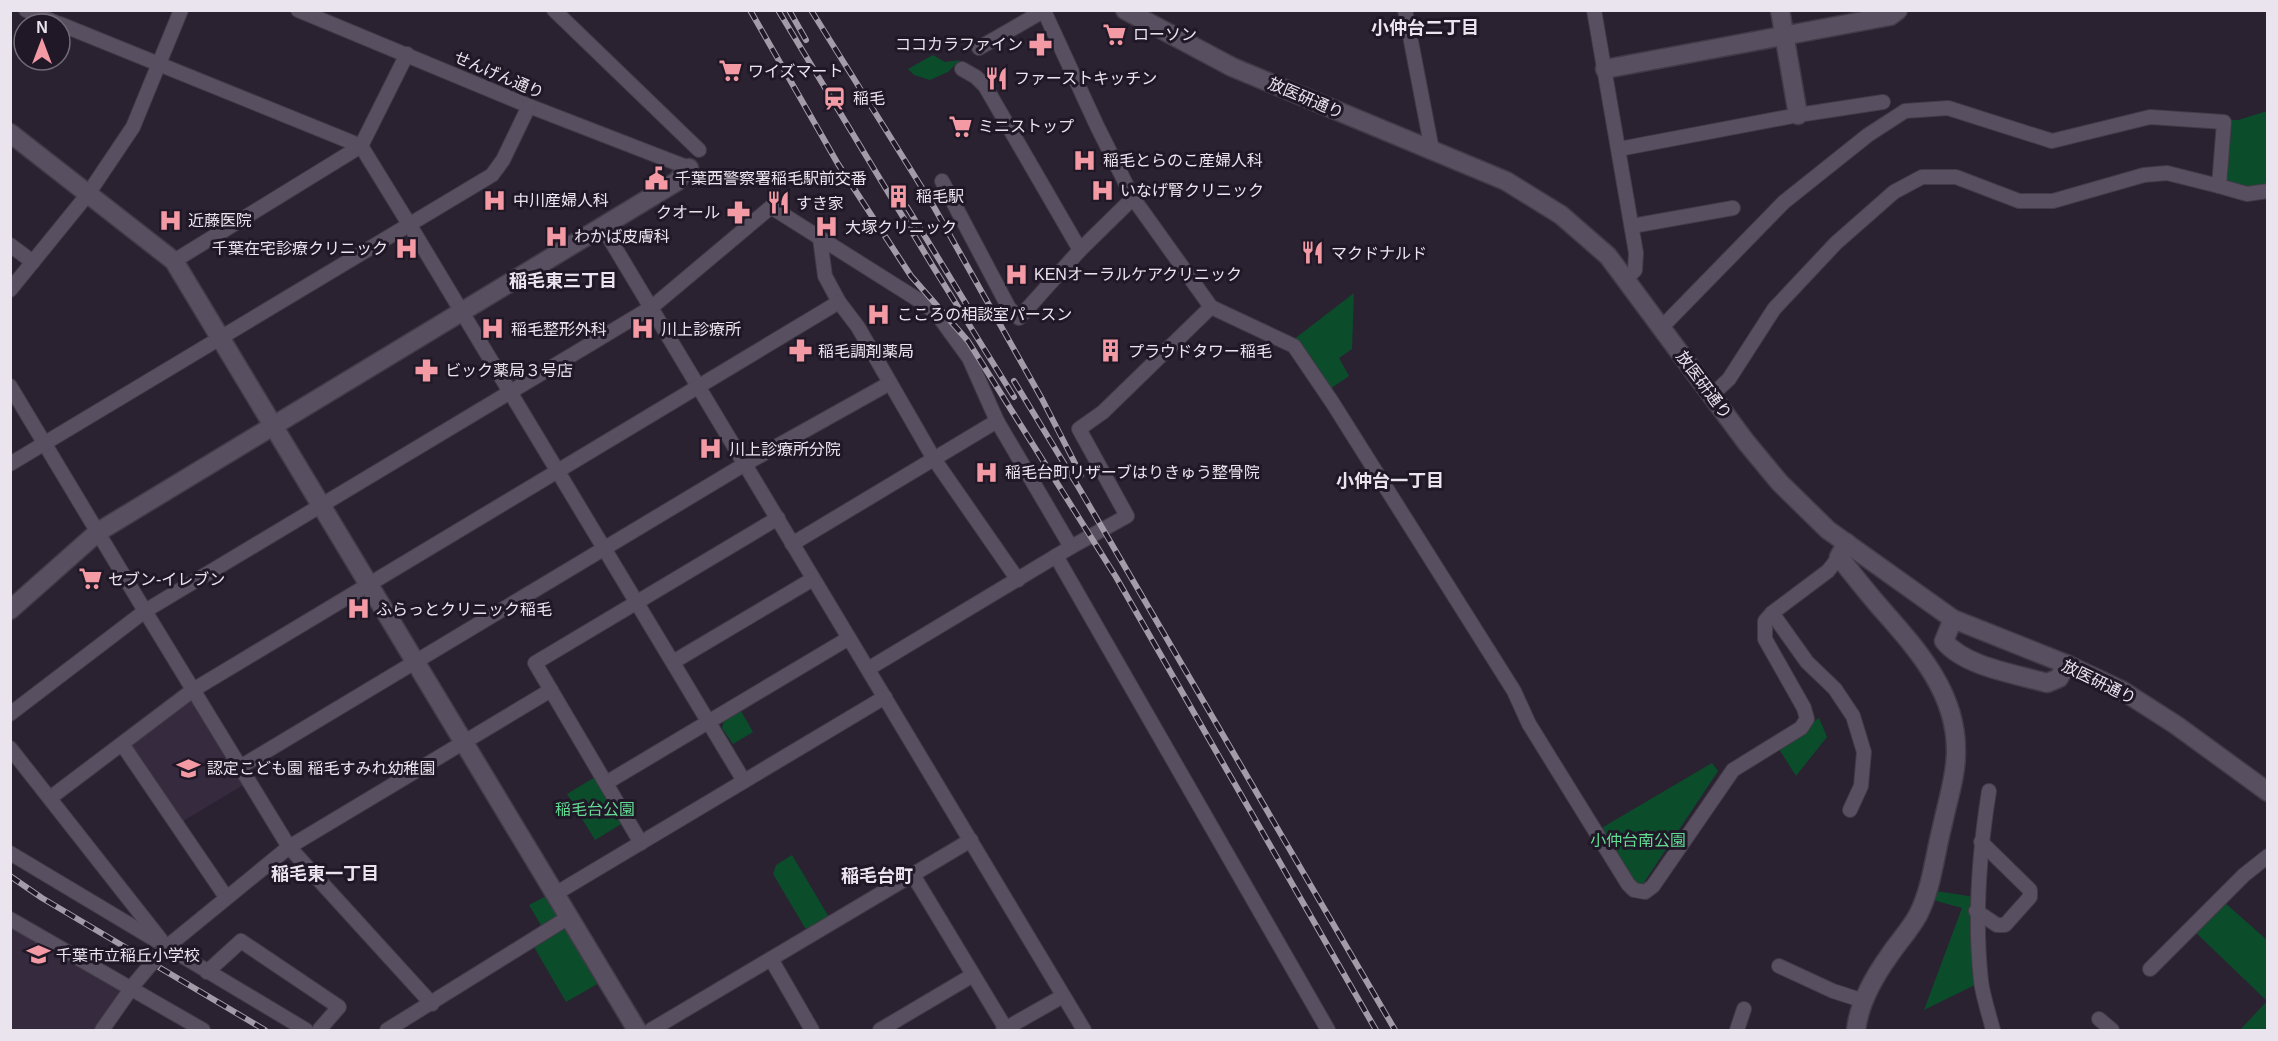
<svg xmlns="http://www.w3.org/2000/svg" width="2278" height="1041" viewBox="0 0 2278 1041" font-family="Arial,'Noto Sans JP',sans-serif">
<style>
.built{fill:#362a3f}
.green{fill:#0b4c2b}
.lines{fill:none;stroke-linecap:round;stroke-linejoin:round}
.minor-casing{stroke:#423b47;stroke-width:16}
.tertiary-casing{stroke:#423b47;stroke-width:21}
.minor{stroke:#584f60;stroke-width:14}
.tertiary{stroke:#584f60;stroke-width:18}
.rail-casing{stroke:#a39ca8;stroke-width:6}
.rail{stroke:#201827;stroke-width:4;stroke-dasharray:11;stroke-linecap:butt}
.minor-bridge-casing{stroke:#423b47;stroke-width:16;stroke-linecap:butt}
.minor-bridge{stroke:#584f60;stroke-width:14}
.labels{text-anchor:middle;dominant-baseline:central;stroke-width:6;stroke-linejoin:round;paint-order:stroke}
.poi-label{font-size:16px;fill:#eae4ee;stroke:#201827;text-anchor:start}
.street-label{font-size:16px;fill:#eae4ee;stroke:#201827}
.park-label{font-size:16px;fill:#62db93;stroke:#201827}
.neighbourhood-label{font-size:18px;font-weight:bold;fill:#eae4ee;stroke:#201827}
</style>
<rect width="100%" height="100%" fill="#2a2131"/>
<!-- built -->
<g class="built">
<path d="M186 702H195L245 784 180 823 131 753 132 743Z"/>
<path d="M10 924 119 986 120 995 95 1030H11Z"/>
</g>
<!-- green -->
<g class="green">
<path d="M933 55 945 62 960 60 948 72 930 80 914 75 908 69Z"/>
<path d="M2267 111V189L2246 191 2222 184 2229 120H2238Z"/>
<path d="M1354 293 1352 349 1339 358 1349 376 1327 391 1293 340Z"/>
<path d="M740 709 753 732 733 744 722 728 725 717Z"/>
<path d="M1819 718 1827 737 1796 776 1777 746Z"/>
<path d="M1712 763 1718 771 1643 884H1633L1598 830Z"/>
<path d="M595 777 623 823 595 840 567 794Z"/>
<path d="M792 855 830 919 812 930 805 928 773 874 776 865Z"/>
<path d="M1936 891 1975 897 1979 983 1924 1010 1962 908 1933 900Z"/>
<path d="M548 895 559 913 558 918 542 927 529 905Z"/>
<path d="M2224 902 2267 940V1030H2240L2267 1001 2193 930Z"/>
<path d="M565 928 599 983 566 1002 534 947Z"/>
</g>
<g class="lines">
<defs>
<g id="minor">
<path d="M26 10 59 24"/>
<path d="M298 10 529 106 689 168"/>
<path d="M554 10 699 150"/>
<path d="M1405 10 1432 150"/>
<path d="M1594 10 1636 253 1635 270 1626 279"/>
<path d="M60 24 361 146 409 224 744 781"/>
<path d="M979 48 1045 10"/>
<path d="M962 69 976 77 985 86 1080 250 1133 198"/>
<path d="M1619 149 1798 115 1883 102"/>
<path d="M942 181 1009 308 1019 318 1080 250"/>
<path d="M2219 186 2247 194 2268 191"/>
<path d="M602 226 1084 1030"/>
<path d="M1632 226 1733 208"/>
<path d="M820 238 825 276 839 302 858 327 934 459 1018 580"/>
<path d="M10 245 33 262"/>
<path d="M174 261 361 146 407 54"/>
<path d="M10 290 88 194 133 127 181 10"/>
<path d="M1211 307 1294 346 1332 402 1514 691 1529 724 1628 884 1634 890 1645 892 1653 886 1733 770 1801 728 1807 719 1804 708 1765 639V621L1772 613 1828 571 1839 557"/>
<path d="M1661 328 1784 202 1868 135 1905 111 1948 108 2052 141 2150 117 2224 122 2219 186 2167 173 2144 175 2053 201H2019L1956 177H1922L1894 192 1836 243 1774 309 1729 379 1712 395"/>
<path d="M10 386 145 611 289 847 432 1004"/>
<path d="M10 464 492 175 503 160 529 106"/>
<path d="M792 544 997 421"/>
<path d="M1056 556 1328 1030"/>
<path d="M1772 613 1807 662 1835 689 1853 716 1864 752 1861 786 1850 810"/>
<path d="M673 662 813 579"/>
<path d="M868 669 1071 547 1127 516 1079 429 1103 412 1211 307 1133 198 1097 126 1044 11"/>
<path d="M10 714 145 611 652 307 771 207 920 301 937 314 969 358 997 421 1071 547"/>
<path d="M122 744 226 897"/>
<path d="M10 748 161 940"/>
<path d="M240 767 745 464 890 383"/>
<path d="M606 783 849 638"/>
<path d="M1989 791C1979 854 1974 917 1981 981 1983 997 1989 1014 1993 1030"/>
<path d="M50 798 193 690 839 302"/>
<path d="M641 843 535 663 778 518"/>
<path d="M10 853 306 1030"/>
<path d="M913 875 1006 1029"/>
<path d="M555 894 885 697"/>
<path d="M1976 911 1997 925H2005L2030 897V890L1981 842"/>
<path d="M10 919 203 1030"/>
<path d="M163 950 289 847 551 690"/>
<path d="M771 959 812 1030"/>
<path d="M1779 966 1833 991 1864 1001"/>
<path d="M2150 969 2244 875 2268 856"/>
<path d="M207 972 241 941 339 1007 319 1030"/>
<path d="M2099 1019 2112 1030"/>
<path d="M102 1030 135 983"/>
<path d="M387 1030 569 917"/>
<path d="M651 1030 971 840"/>
<path d="M880 1030 973 975"/>
<path d="M1003 1030 1063 996"/>
<path d="M1737 1030 1744 1009"/>
</g>
<g id="tertiary">
<path d="M1125 10 1232 67 1506 181 1561 215 1608 256 1746 442 1780 483 1828 530 1953 619 2066 664 2123 691 2176 725 2268 792"/>
<path d="M1780 10 1798 115"/>
<path d="M1605 69 1890 16 1898 10"/>
<path d="M10 133 174 261 637 1030"/>
<path d="M1847 543 1839 557C1852 573 1865 590 1879 606 1916 648 1957 692 1956 752 1956 776 1948 799 1943 823 1935 853 1932 888 1918 915 1910 930 1898 942 1889 956 1874 977 1859 1004 1856 1030"/>
<path d="M10 610 98 532 676 182 689 168"/>
<path d="M1953 619 1944 641C1965 667 2016 674 2047 683L2059 678 2066 664"/>
</g>
</defs>
<!-- minor casing -->
<use href="#minor" class="minor-casing"/>
<!-- tertiary casing -->
<use href="#tertiary" class="tertiary-casing"/>
<!-- minor -->
<use href="#minor" class="minor"/>
<!-- tertiary -->
<use href="#tertiary" class="tertiary"/>
<defs>
<g id="rail">
<path d="M750 10 838 164 911 276 968 341 1116 577 1376 1030"/>
<path d="M778 10 932 265 1014 397"/>
<path d="M789 10 806 40"/>
<path d="M811 10 934 207 1042 399 1081 475"/>
<path d="M907 207 976 320"/>
<path d="M1014 381 1079 488 1395 1030"/>
<path d="M10 876 42 898 265 1030"/>
</g>
</defs>
<!-- rail casing -->
<use href="#rail" class="rail-casing"/>
<!-- rail -->
<use href="#rail" class="rail"/>
<defs>
<path id="minor-bridge" d="M136 982 163 950"/>
</defs>
<!-- minor-bridge casing -->
<use href="#minor-bridge" class="minor-bridge-casing"/>
<!-- minor-bridge -->
<use href="#minor-bridge" class="minor-bridge"/>
</g>
<!-- icons -->
<defs>
<symbol id="supermarket-bare" viewBox="-9 -9 18 18"><path d="M-6-5.5h2.5l.6 2H6L4.5 2H-2.5L-4.4-4H-6ZM-1.5 3.2a1.3 1.3 0 1 0 .1 0ZM3 3.2a1.3 1.3 0 1 0 .1 0Z" fill="#f49aa5" stroke="#201827" stroke-width="2.5" paint-order="stroke"/></symbol>
<symbol id="pharmacy-bare" viewBox="-9 -9 18 18"><path d="M-2-6h4v4h4v4h-4v4h-4v-4h-4v-4h4Z" fill="#f49aa5" stroke="#201827" stroke-width="2.5" paint-order="stroke"/></symbol>
<symbol id="restaurant-bare" viewBox="-9 -9 18 18"><path d="M-5-6h1v4h1v-4h1v4h1v-4h1v5L-1.5 .5V6h-2V.5L-5-1ZM5-6V6H3V1.5H1.5Q1.5-4 5-6Z" fill="#f49aa5" stroke="#201827" stroke-width="2.5" paint-order="stroke"/></symbol>
<symbol id="station-bare" viewBox="-9 -9 18 18"><path d="M-3-6H3Q5-6 5-4V2Q5 4 3 4L4.5 6H3L1.5 4h-3L-3 6H-4.5L-3 4Q-5 4-5 2V-4Q-5-6-3-6ZM-3.5-4v3h7v-3ZM-3.5 1v1.5H-2V1ZM2 1v1.5H3.5V1Z" fill="#f49aa5" stroke="#201827" stroke-width="2.5" paint-order="stroke"/></symbol>
<symbol id="hospital-bare" viewBox="-9 -9 18 18"><path d="M-5-5h3v3.5h4V-5h3V5h-3V1.5h-4V5h-3Z" fill="#f49aa5" stroke="#201827" stroke-width="2.5" paint-order="stroke"/></symbol>
<symbol id="civic-bare" viewBox="-9 -9 18 18"><path d="M-.6-6.5H3V-4.5H.6V-3L4-1V1h2V6H-6V1h2V-1L-.6-3ZM-1.2 2.5V6h2.4V2.5Z" fill="#f49aa5" stroke="#201827" stroke-width="2.5" paint-order="stroke"/></symbol>
<symbol id="building-bare" viewBox="-9 -9 18 18"><path d="M-4-6H4V6H1V3H-1V6H-4ZM-2.5-4.3h1.7v1.8h-1.7ZM.8-4.3h1.7v1.8H.8ZM-2.5-1h1.7V.8h-1.7ZM.8-1h1.7V.8H.8Z" fill="#f49aa5" stroke="#201827" stroke-width="2.5" paint-order="stroke"/></symbol>
<symbol id="school-bare" viewBox="-9 -9 18 18"><path d="M0-5L7-2L0 1L-7-2ZM-4 1L0 2.5L4 1V4Q0 6-4 4Z" fill="#f49aa5" stroke="#201827" stroke-width="2.5" paint-order="stroke"/></symbol>
</defs>
<g fill-rule="evenodd">
<use href="#supermarket-bare" x="1098" y="18" width="33" height="33"/>
<use href="#pharmacy-bare" x="1024" y="28" width="33" height="33"/>
<use href="#supermarket-bare" x="714" y="54" width="33" height="33"/>
<use href="#restaurant-bare" x="980" y="62" width="33" height="33"/>
<use href="#station-bare" x="818" y="82" width="33" height="33"/>
<use href="#supermarket-bare" x="944" y="110" width="33" height="33"/>
<use href="#hospital-bare" x="1068" y="144" width="33" height="33"/>
<use href="#civic-bare" x="640" y="162" width="33" height="33"/>
<use href="#hospital-bare" x="1086" y="174" width="33" height="33"/>
<use href="#building-bare" x="882" y="180" width="33" height="33"/>
<use href="#hospital-bare" x="478" y="184" width="33" height="33"/>
<use href="#restaurant-bare" x="762" y="186" width="33" height="33"/>
<use href="#pharmacy-bare" x="722" y="196" width="33" height="33"/>
<use href="#hospital-bare" x="154" y="204" width="33" height="33"/>
<use href="#hospital-bare" x="810" y="210" width="33" height="33"/>
<use href="#hospital-bare" x="540" y="220" width="33" height="33"/>
<use href="#hospital-bare" x="390" y="232" width="33" height="33"/>
<use href="#restaurant-bare" x="1296" y="236" width="33" height="33"/>
<use href="#hospital-bare" x="1000" y="258" width="33" height="33"/>
<use href="#hospital-bare" x="862" y="298" width="33" height="33"/>
<use href="#hospital-bare" x="476" y="312" width="33" height="33"/>
<use href="#hospital-bare" x="626" y="312" width="33" height="33"/>
<use href="#pharmacy-bare" x="784" y="334" width="33" height="33"/>
<use href="#building-bare" x="1094" y="334" width="33" height="33"/>
<use href="#pharmacy-bare" x="410" y="354" width="33" height="33"/>
<use href="#hospital-bare" x="694" y="432" width="33" height="33"/>
<use href="#hospital-bare" x="970" y="456" width="33" height="33"/>
<use href="#supermarket-bare" x="74" y="562" width="33" height="33"/>
<use href="#hospital-bare" x="342" y="592" width="33" height="33"/>
<use href="#school-bare" x="172" y="752" width="33" height="33"/>
<use href="#school-bare" x="22" y="938" width="33" height="33"/>
</g>
<g class="labels">
<!-- poi labels -->
<g class="poi-label">
<text x="1133" y="34">ローソン</text>
<text x="1023" y="44" text-anchor="end">ココカラファイン</text>
<text x="748" y="71">ワイズマート</text>
<text x="1014" y="78">ファーストキッチン</text>
<text x="853" y="98">稲毛</text>
<text x="978" y="126">ミニストップ</text>
<text x="1103" y="160">稲毛とらのこ産婦人科</text>
<text x="675" y="178">千葉西警察署稲毛駅前交番</text>
<text x="1120" y="190">いなげ腎クリニック</text>
<text x="916" y="196">稲毛駅</text>
<text x="513" y="200">中川産婦人科</text>
<text x="796" y="203">すき家</text>
<text x="720" y="212" text-anchor="end">クオール</text>
<text x="188" y="220">近藤医院</text>
<text x="845" y="227">大塚クリニック</text>
<text x="574" y="236">わかば皮膚科</text>
<text x="388" y="248" text-anchor="end">千葉在宅診療クリニック</text>
<text x="1331" y="253">マクドナルド</text>
<text x="1034" y="274">KENオーラルケアクリニック</text>
<text x="897" y="314">こころの相談室パースン</text>
<text x="511" y="329">稲毛整形外科</text>
<text x="661" y="329">川上診療所</text>
<text x="818" y="351">稲毛調剤薬局</text>
<text x="1128" y="351">プラウドタワー稲毛</text>
<text x="445" y="370">ビック薬局３号店</text>
<text x="729" y="449">川上診療所分院</text>
<text x="1005" y="472">稲毛台町リザーブはりきゅう整骨院</text>
<text x="108" y="579">セブン-イレブン</text>
<text x="376" y="609">ふらっとクリニック稲毛</text>
<text x="207" y="768">認定こども園 稲毛すみれ幼稚園</text>
<text x="56" y="955">千葉市立稲丘小学校</text>
</g>
<!-- street labels -->
<g class="street-label">
<text transform="translate(499 75) rotate(23)">せんげん通り</text>
<text transform="translate(1306 98) rotate(23)">放医研通り</text>
<text transform="translate(1704 385) rotate(53)">放医研通り</text>
<text transform="translate(2099 682) rotate(26)">放医研通り</text>
</g>
<!-- park labels -->
<g class="park-label">
<text x="595" y="809">稲毛台公園</text>
<text x="1638" y="840">小仲台南公園</text>
</g>
<!-- neighbourhood labels -->
<g class="neighbourhood-label">
<text x="1425" y="28">小仲台二丁目</text>
<text x="563" y="281">稲毛東三丁目</text>
<text x="1390" y="481">小仲台一丁目</text>
<text x="325" y="874">稲毛東一丁目</text>
<text x="877" y="876">稲毛台町</text>
</g>
</g>
<!-- border -->
<rect width="2278" height="1041" fill="none" stroke="#eae4ee" stroke-width="24"/>
<!-- north arrow -->
<g transform="translate(42 42)"><circle r="28" fill="#201827" stroke="#716a77" stroke-width="1.5"/>
<path d="M0-4.5L10 22L0 15L-10 22Z" fill="#f49aa5"/>
<text y="-9" font-size="16" font-weight="bold" text-anchor="middle" fill="#eae4ee">N</text>
</g>
</svg>
